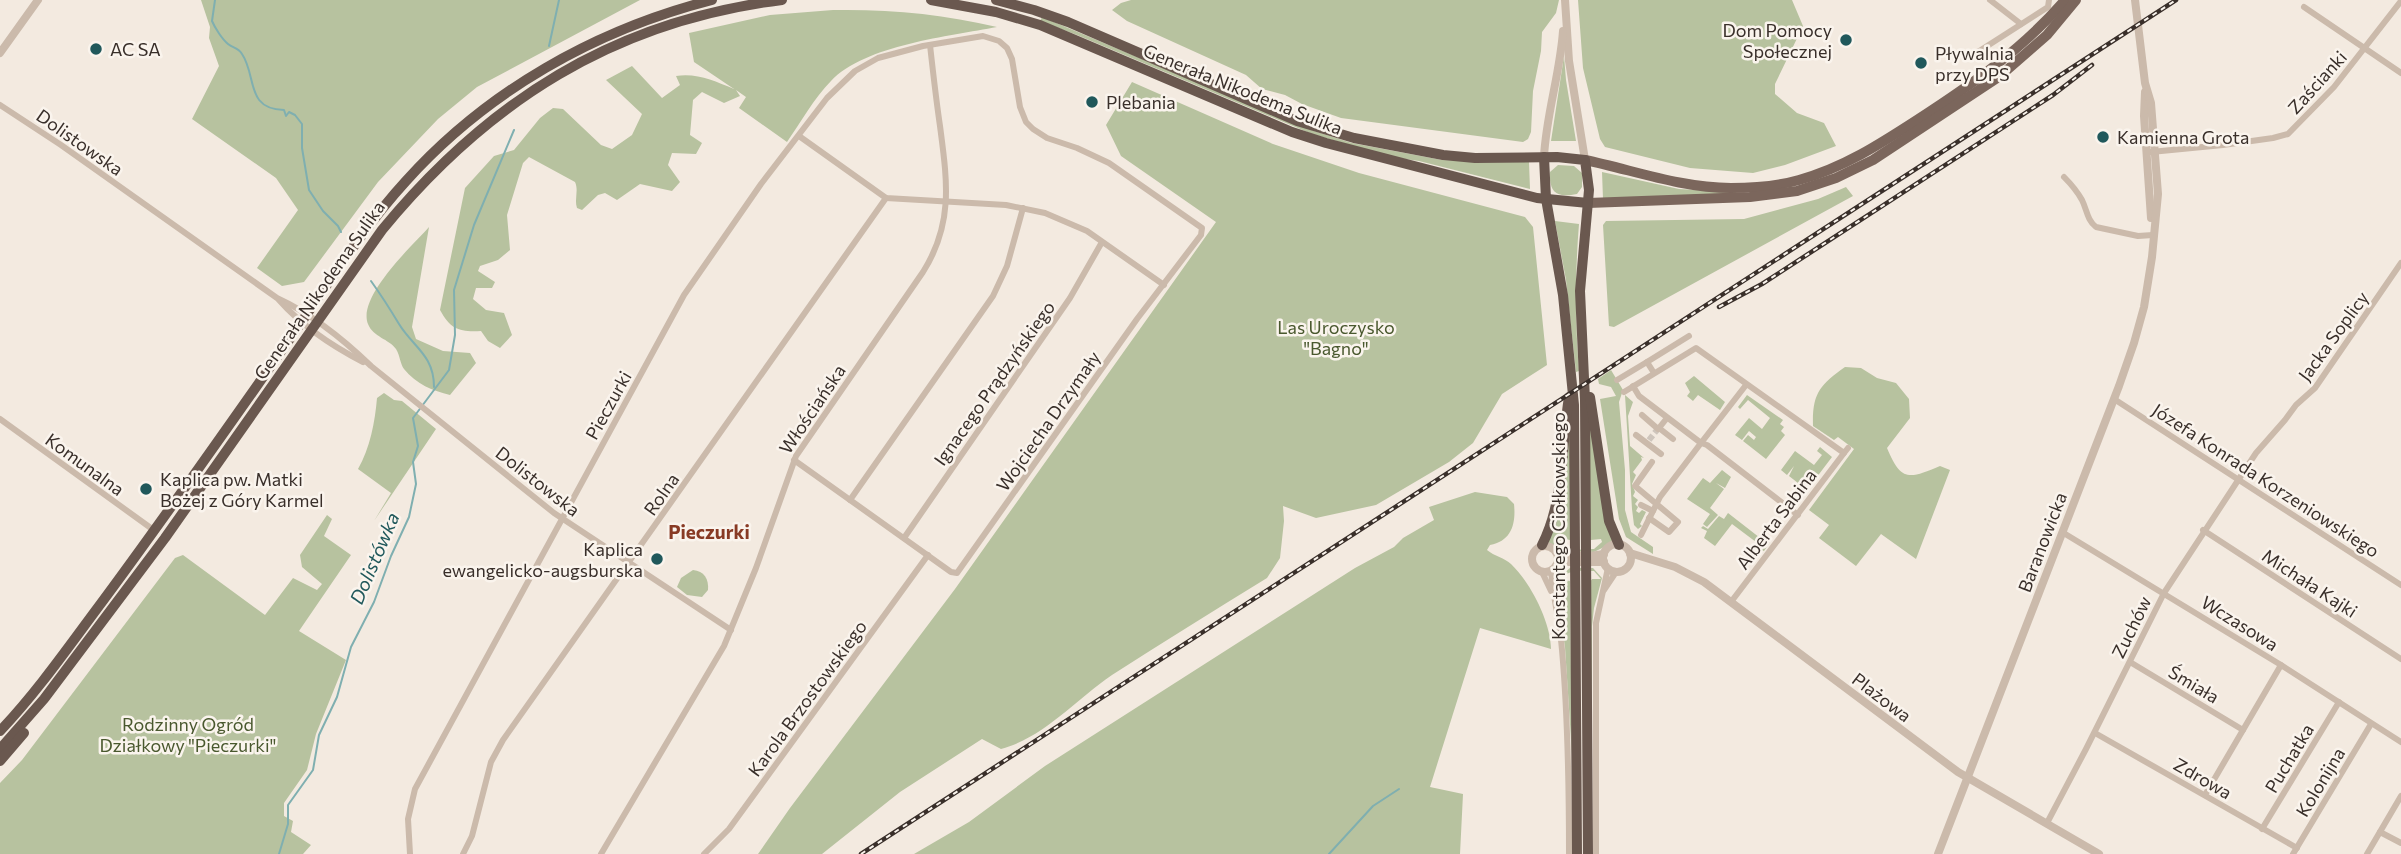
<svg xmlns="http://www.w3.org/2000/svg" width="2401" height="854" viewBox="0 0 2401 854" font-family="Commissioner,sans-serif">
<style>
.green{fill:#b7c29f}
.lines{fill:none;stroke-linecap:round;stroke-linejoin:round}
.stream{stroke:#7fafb0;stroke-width:2}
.minor-tunnel{stroke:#cec5bc;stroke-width:6;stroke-dasharray:6 3;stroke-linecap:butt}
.minor{stroke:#cbbaab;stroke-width:6}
.tertiary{stroke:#cbbaab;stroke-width:8}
.primary{stroke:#7b665c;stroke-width:10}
.trunk{stroke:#6a584f;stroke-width:10}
.rail-casing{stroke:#392f2a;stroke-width:4.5}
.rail{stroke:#faf4ed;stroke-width:2;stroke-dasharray:5;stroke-linecap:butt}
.poi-dot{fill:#20585b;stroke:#faf4ed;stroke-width:2.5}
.labels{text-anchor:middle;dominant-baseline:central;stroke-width:5;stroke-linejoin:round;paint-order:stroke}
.poi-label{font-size:18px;fill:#392f2a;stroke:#faf4ed;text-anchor:start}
.street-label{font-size:18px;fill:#392f2a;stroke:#faf4ed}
.park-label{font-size:18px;fill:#49582e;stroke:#faf4ed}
.neighbourhood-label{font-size:19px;font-weight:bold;fill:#883a24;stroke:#faf4ed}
.water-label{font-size:19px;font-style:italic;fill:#20585b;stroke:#faf4ed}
</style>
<rect width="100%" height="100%" fill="#f3eae0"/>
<!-- green -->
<g class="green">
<path d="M201 0H640L477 87 438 119 378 182 304 282 282 286 257 268 298 210 276 178 192 119 219 66 209 38 210 27Z"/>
<path d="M1131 0H1559L1556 13 1542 32 1541 51 1533 91 1531 132 1528 139 1523 142 1341 118 1302 104 1285 95 1262 89 1246 75 1127 21 1112 10 1121 3Z"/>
<path d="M1578 0H1792L1803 26 1775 84V94L1797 113 1824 123 1836 146 1785 165 1753 173 1690 168 1605 147 1600 139 1583 68Z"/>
<path d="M833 10C889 9 943 14 997 27 950 36 865 45 831 81 814 98 801 122 787 142L739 108 746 97 736 90 740 96 724 103 702 92 693 100 690 135 702 143 696 154 672 153 668 165 680 182 672 191 640 184 617 200 605 193 598 195 582 210 577 208C574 199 579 191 575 182L529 157 523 163 507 215 510 250 498 260 480 266 478 271 495 282 492 288H476L473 299 486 310 504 313 512 335 500 348 488 341 481 331C460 332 451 330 440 310L465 188 494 156 514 150 540 118 553 108 563 109 601 145 612 149 632 135 642 114 606 80 632 66 662 98 680 85 676 76C698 73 714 81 734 89L694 62 689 33 770 15Z"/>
<path d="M1042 17 1314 131 1352 143 1442 160 1529 162 1530 189 1419 161 1391 157 1312 134 1077 35 1040 21Z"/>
<path d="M1564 56 1566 80 1576 141H1551Z"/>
<path d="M1132 82 1273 144 1359 173 1525 217 1533 227 1547 365 1502 394 1473 443 1449 462 1376 505 1316 518 1283 506 1284 521 1280 558 1267 578C1215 610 1163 642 1112 675 1075 700 1045 737 1001 749L982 739 900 792 822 854H758L790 808 955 589 1216 222 1121 156 1106 125Z"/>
<path d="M1558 165 1574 166 1582 173V187L1577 194C1557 198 1549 193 1550 172Z"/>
<path d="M1602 172 1679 189 1736 192V194L1603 199Z"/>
<path d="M1846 187 1853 196 1614 327 1609 326 1603 225 1606 221 1744 219 1818 199Z"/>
<path d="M1555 221 1579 224C1575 273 1575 321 1579 371L1576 372 1566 280Z"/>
<path d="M429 227 412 327 416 339 443 351 470 353 476 363 450 395C433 391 416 384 404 369 400 364 400 355 396 349 389 339 373 337 368 324 357 297 412 246 429 227Z"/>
<path d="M1845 367 1861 368 1877 378 1896 383 1909 399 1910 418 1887 448C1901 482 1909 479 1940 466L1950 470 1916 559 1881 534 1856 566 1819 538 1829 525 1809 510 1854 449 1838 437 1834 440 1813 426C1812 393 1820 385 1845 367Z"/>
<path d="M1611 370 1623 390 1619 402 1625 470V510L1631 532 1653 547V554L1626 537 1619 519 1600 399 1616 396 1611 387 1599 384 1598 379Z"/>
<path d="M1694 376 1725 402 1720 410 1698 395 1693 401 1687 396 1690 392 1685 383Z"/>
<path d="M384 393 394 400 402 401 436 429 374 521 391 493 358 469C370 448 375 422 377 398Z"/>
<path d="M1625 395 1633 402 1628 416 1630 446 1644 458 1641 457 1642 460 1633 472 1636 475 1632 484 1635 492 1633 496 1638 500 1635 504 1638 507 1636 511 1639 513 1642 510 1646 512 1640 524 1642 526 1638 529 1634 525 1632 509Z"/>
<path d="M1747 395 1783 420 1780 424 1784 427 1781 431 1785 435 1766 459 1743 441 1748 435 1754 440 1756 437 1749 431 1742 440 1735 435 1749 418 1762 429 1770 418 1748 400 1740 409 1738 407Z"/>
<path d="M1589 401 1614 542 1594 552 1562 551 1548 542 1571 412 1570 540 1560 538C1563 554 1581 549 1594 549L1602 542 1601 539 1591 540 1590 534Z"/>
<path d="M1820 447 1832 457 1807 490 1789 476 1794 466 1787 475 1781 470 1795 451 1814 465 1822 455 1817 451Z"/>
<path d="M1722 470 1731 477 1725 488 1716 483 1724 489 1710 508 1718 515 1707 527 1703 524 1710 514 1687 499 1703 478 1710 483Z"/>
<path d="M1475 492 1507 497 1514 504C1516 523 1512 541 1490 545L1487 550C1494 556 1505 558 1511 564 1531 583 1551 623 1551 649L1480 628 1430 787 1463 794 1460 854H914L969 822 1045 766 1355 568 1394 547 1403 538 1434 520 1429 507Z"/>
<path d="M1728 513 1764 541 1766 539 1770 542 1764 551 1757 549 1756 542 1732 524 1715 546 1704 538 1707 531 1701 528 1703 526 1708 529 1719 516 1724 519Z"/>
<path d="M327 515 332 519 324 536 351 555 299 631 346 660 316 734 307 770 284 803V816L293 821 291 832 311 845 303 854H0V783L22 760 175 558 183 555 265 615 293 578 317 590 322 584 302 567 300 555Z"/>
<path d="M1570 568H1593L1602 578 1594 608 1592 626V767L1590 582 1592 579H1601L1594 571C1583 571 1567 568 1562 580L1570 581 1572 755 1565 647 1555 581Z"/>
<path d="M693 570C704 571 709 579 708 590L702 597 687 595 677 587 681 578Z"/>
</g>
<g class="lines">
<!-- stream -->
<g class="stream">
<path d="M215 0 212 21C215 28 222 39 228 44 233 48 239 48 242 54 257 76 245 109 284 110L286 116 289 112 295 115 302 124V148L309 190 323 211 338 226 341 232"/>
<path d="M549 46 559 0"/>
<path d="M371 281C381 295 390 309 399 324 413 347 434 355 434 387"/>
<path d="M279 854 288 824V805L313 770 319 735 337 697 351 647 374 602 391 556 409 517 416 484 413 462 418 446 413 418 449 370 455 335 454 290 474 225 514 130"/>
<path d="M1329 854 1373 806 1399 789"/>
</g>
<!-- minor-tunnel -->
<path class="minor-tunnel" d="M1649 440 1657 430"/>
<!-- minor -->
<g class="minor">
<path d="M1990 0 2021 24"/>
<path d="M2304 7 2401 73"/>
<path d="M1970 57 2048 7 2049 0"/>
<path d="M0 105 61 145 277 298C312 314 343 339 371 366L554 513 731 630"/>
<path d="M799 136 886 198 1006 205 1045 213 1087 231 1164 285"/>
<path d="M2151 152 2223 145 2273 138 2288 134 2334 87 2401 1"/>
<path d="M2064 177C2071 184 2077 191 2082 200 2087 210 2087 220 2096 227L2138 236 2153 235"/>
<path d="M279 300C302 326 332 346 363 362"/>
<path d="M1654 373 1647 362 1689 336"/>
<path d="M1617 380 1647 362"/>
<path d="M1633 386 1639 396 1701 443 1746 385"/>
<path d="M1624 392 1696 348 1844 453 1848 448"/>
<path d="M2114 399 2401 585"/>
<path d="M1642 415 1658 429"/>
<path d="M1667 418 1659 428 1673 439"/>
<path d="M0 419 155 531"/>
<path d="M1636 435 1661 454"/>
<path d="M850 500 993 296 1007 266 1023 208"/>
<path d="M1641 505 1653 511"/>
<path d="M1649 518 1669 532 1678 522 1635 486 1652 462"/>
<path d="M2203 530 2401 659"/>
<path d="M2062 532 2281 665 2401 742"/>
<path d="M1641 535 1660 497 1701 443 1707 445 1798 515"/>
<path d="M904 538 1070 298 1102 242"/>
<path d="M1551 570C1553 598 1560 623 1562 650 1568 718 1569 786 1569 854"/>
<path d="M1542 572 1551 591"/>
<path d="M1604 590 1616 572"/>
<path d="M1731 602 1844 453"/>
<path d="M2130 662 2243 730"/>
<path d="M2095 733 2297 848"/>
<path d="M2205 795 2281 665"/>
<path d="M2047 823 2086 749 2164 593 2256 453 2285 420 2296 405 2315 388 2401 263"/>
<path d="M2262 829 2339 702"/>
<path d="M2380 832 2401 843"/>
<path d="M410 854 408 819 415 789 684 295 761 184 827 98 855 71 878 58 923 46 983 36 999 41 1007 48 1012 59 1020 107 1026 122 1033 129 1047 138 1077 148 1109 163 1202 228 1201 235 1137 319 957 573 951 572 794 460"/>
<path d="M463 854 472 836 491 762 503 740 886 198"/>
<path d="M601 854 724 646 756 568 796 456 923 272C954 223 947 180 940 126 936 99 933 72 930 45"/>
<path d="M704 854 729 829 928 555"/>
<path d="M1596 854V623L1608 568"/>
<path d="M2293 854 2371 724"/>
<path d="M2367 854 2401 796"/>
</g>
<!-- tertiary -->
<g class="tertiary">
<path d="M1565 0 1569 61 1585 160"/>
<path d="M0 53 38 0"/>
<path d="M2145 92 2144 116 2151 218"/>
<path d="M1544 157C1546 115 1560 74 1563 31"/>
<circle cx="1617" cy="558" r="14"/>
<circle cx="1545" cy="559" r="13"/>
<path d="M1630 553 1675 567 1704 582 1958 772 2099 854"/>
<path d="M1558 554 1590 556 1604 554"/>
<path d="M1558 562H1604"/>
<path d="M1938 854 2119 386 2134 343 2144 307 2152 257 2158 194 2151 103 2145 83 2135 0"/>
</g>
<!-- primary -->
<g class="primary">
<path d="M1585 160C1633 170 1681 188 1731 188 1753 188 1778 186 1799 180 1843 168 1880 144 1917 120 1971 85 2023 49 2065 0"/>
<path d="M1588 203 1750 197 1797 191 1836 178 1873 160 2000 76 2047 35 2076 0"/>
</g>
<!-- trunk -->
<g class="trunk">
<path d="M931 0 996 12 1040 25 1292 132 1326 143 1537 198 1588 203"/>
<path d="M996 0 1034 10 1068 22 1297 121 1354 138 1443 155 1475 158 1557 157 1585 160 1589 190 1580 291 1585 400 1588 854"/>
<path d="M1544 157 1546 199 1563 295 1574 405 1577 854"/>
<path d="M1590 397 1609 521 1619 545"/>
<path d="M1542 545C1565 500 1561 446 1569 397"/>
<path d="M0 731C38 691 69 646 102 602 165 517 226 430 287 343 325 289 361 230 406 181 487 91 595 30 712 0"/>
<path d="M0 749 44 699 165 538 382 230C488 101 614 21 782 0"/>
<path d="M0 761 24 733"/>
</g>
<defs>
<g id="rail">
<path d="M1719 307 1762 284 2053 95 2092 65"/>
<path d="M861 854 2176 0"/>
</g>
</defs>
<!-- rail casing -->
<use href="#rail" class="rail-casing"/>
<!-- rail -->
<use href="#rail" class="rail"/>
</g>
<!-- markers -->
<g class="poi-dot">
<circle cx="1846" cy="40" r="7"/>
<circle cx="96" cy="49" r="7"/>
<circle cx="1921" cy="63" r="7"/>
<circle cx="1092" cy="102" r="7"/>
<circle cx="2103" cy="137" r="7"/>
<circle cx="146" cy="489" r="7"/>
<circle cx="657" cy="559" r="7"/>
</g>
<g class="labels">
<!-- poi labels -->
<g class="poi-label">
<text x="1832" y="30" text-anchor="end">Dom Pomocy<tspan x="1832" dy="21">Społecznej</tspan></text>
<text x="110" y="49">AC SA</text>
<text x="1935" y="53">Pływalnia<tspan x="1935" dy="21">przy DPS</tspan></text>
<text x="1106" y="102">Plebania</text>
<text x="2117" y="137">Kamienna Grota</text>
<text x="160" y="479">Kaplica pw. Matki<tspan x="160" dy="21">Bożej z Góry Karmel</tspan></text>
<text x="643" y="549" text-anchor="end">Kaplica<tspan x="643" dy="21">ewangelicko-augsburska</tspan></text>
</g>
<!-- street labels -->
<g class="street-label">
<text transform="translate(2317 82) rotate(-48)">Zaścianki</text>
<text transform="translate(1243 89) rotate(22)">Generała Nikodema Sulika</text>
<text transform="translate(80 142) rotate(35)">Dolistowska</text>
<text transform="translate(319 290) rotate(-55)">Generała Nikodema Sulika</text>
<text transform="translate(2333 336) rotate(-54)">Jacka Soplicy</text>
<text transform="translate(994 383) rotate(-55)">Ignacego Prądzyńskiego</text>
<text transform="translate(608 405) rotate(-61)">Pieczurki</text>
<text transform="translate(812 409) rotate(-56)">Włościańska</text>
<text transform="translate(1048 421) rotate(-55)">Wojciecha Drzymały</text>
<text transform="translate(85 464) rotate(36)">Komunalna</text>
<text transform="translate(2266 480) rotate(33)">Józefa Konrada Korzeniowskiego</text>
<text transform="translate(538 481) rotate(38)">Dolistowska</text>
<text transform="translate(661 494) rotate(-55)">Rolna</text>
<text transform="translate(1776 519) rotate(-53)">Alberta Sabina</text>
<text transform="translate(1558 526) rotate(-90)">Konstantego Ciołkowskiego</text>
<text transform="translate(2042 542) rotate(-69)">Baranowicka</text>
<text transform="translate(2310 583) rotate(33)">Michała Kajki</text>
<text transform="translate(2240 623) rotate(32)">Wczasowa</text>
<text transform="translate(2131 627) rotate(-64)">Zuchów</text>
<text transform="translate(2194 684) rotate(31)">Śmiała</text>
<text transform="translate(1882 697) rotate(37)">Plażowa</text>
<text transform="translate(807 698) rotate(-54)">Karola Brzostowskiego</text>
<text transform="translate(2289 758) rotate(-59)">Puchatka</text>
<text transform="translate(2203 778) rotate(30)">Zdrowa</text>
<text transform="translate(2320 782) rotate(-59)">Kolonijna</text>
</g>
<!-- park labels -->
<g class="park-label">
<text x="1336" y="327">Las Uroczysko<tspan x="1336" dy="21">"Bagno"</tspan></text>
<text x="188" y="724">Rodzinny Ogród<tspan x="188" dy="21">Działkowy "Pieczurki"</tspan></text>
</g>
<!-- neighbourhood labels -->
<g class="neighbourhood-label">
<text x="709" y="531">Pieczurki</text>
</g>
<!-- water labels -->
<g class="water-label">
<text transform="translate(374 558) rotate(-67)">Dolistówka</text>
</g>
</g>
</svg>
